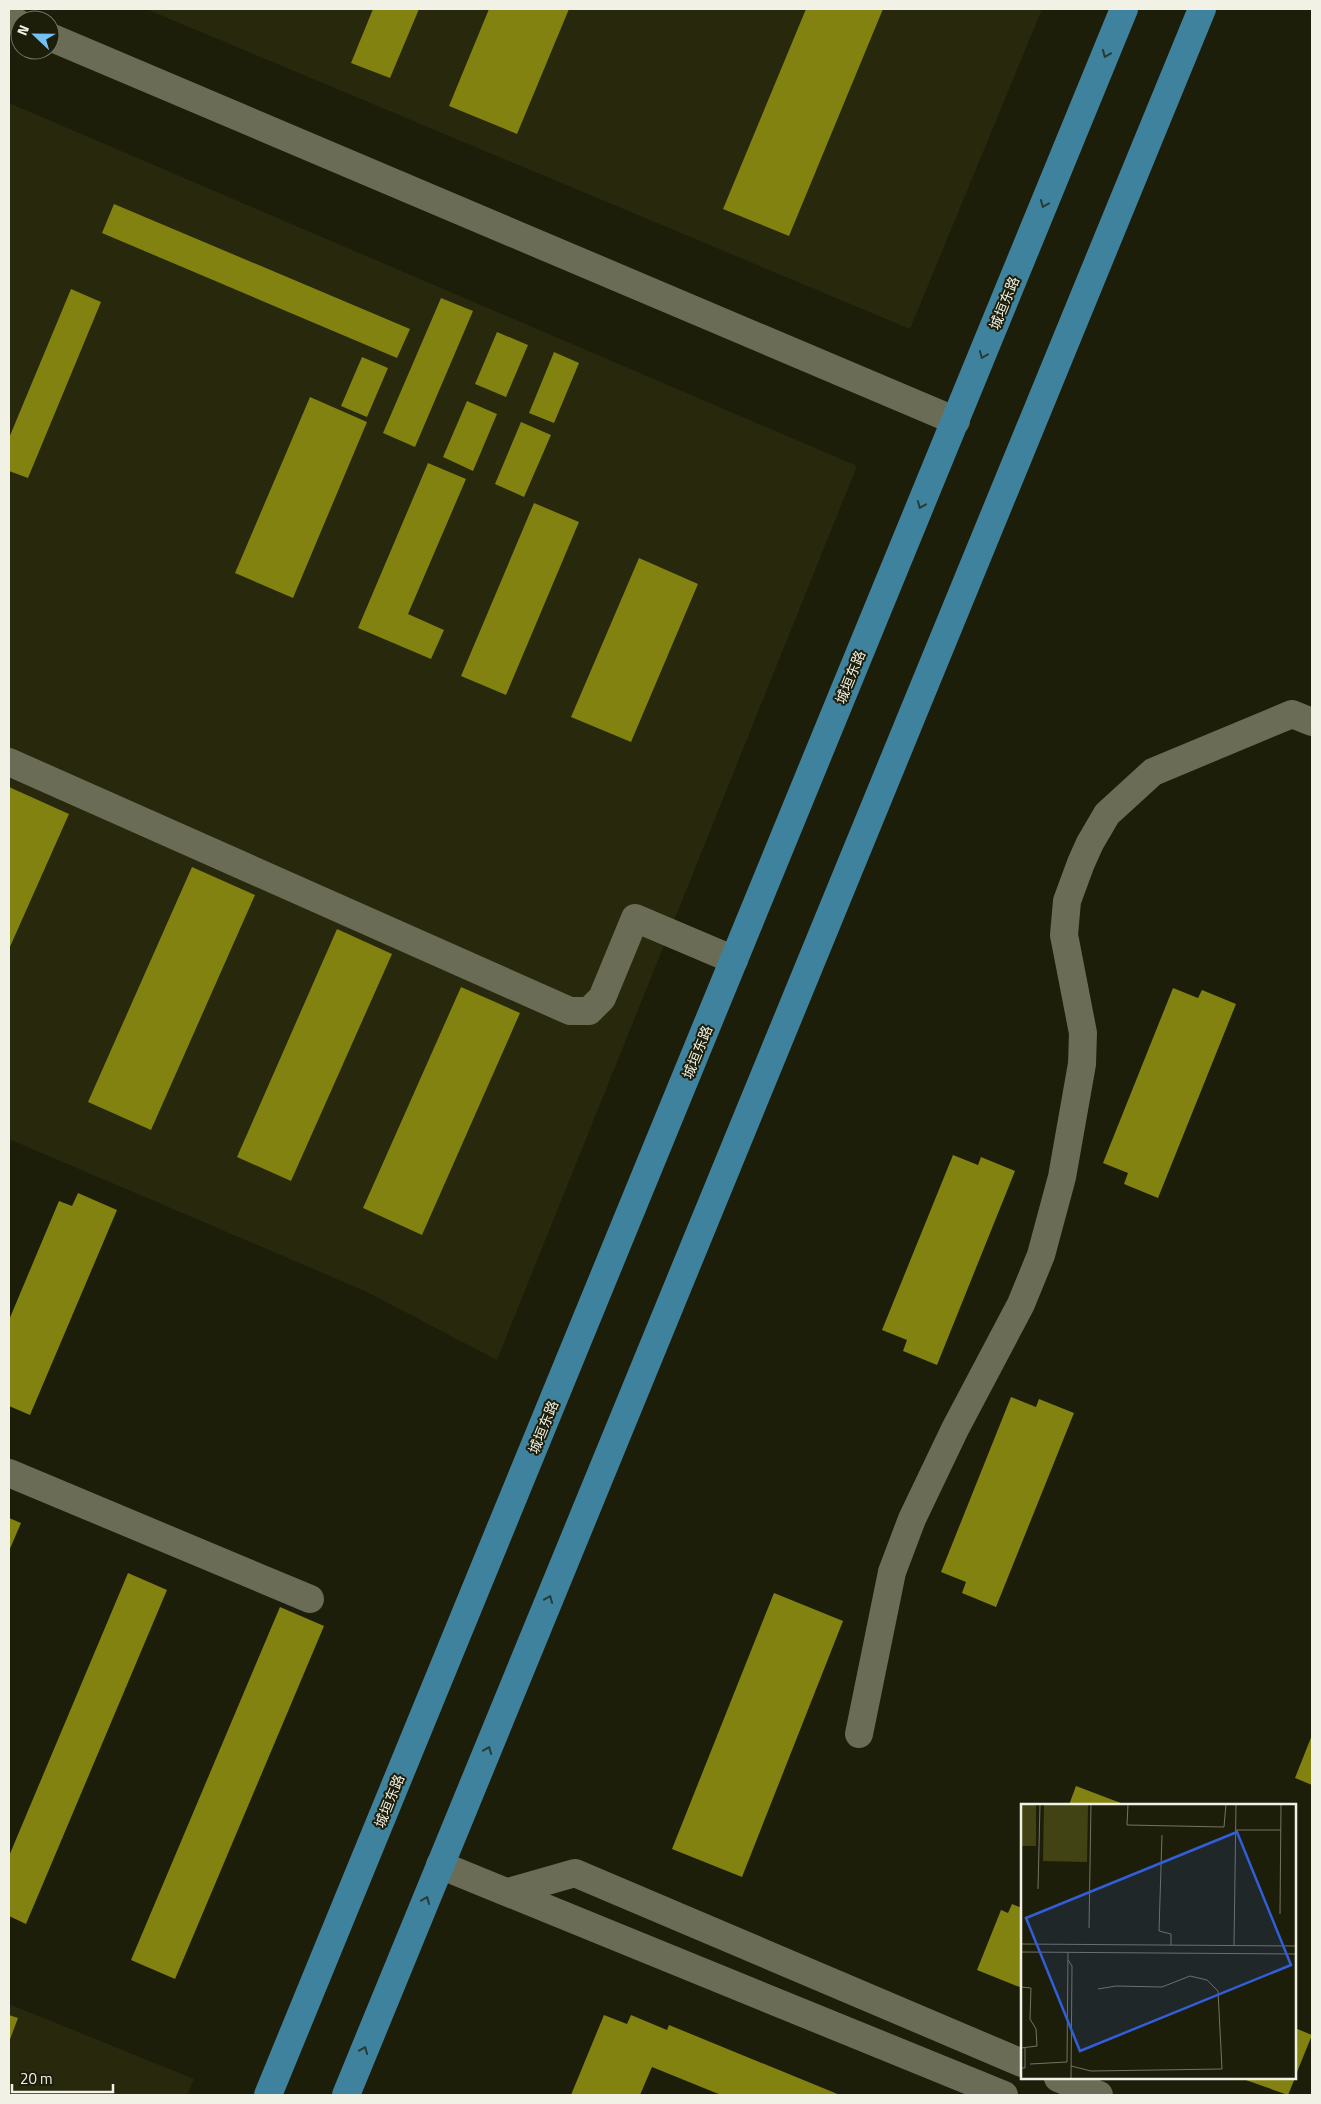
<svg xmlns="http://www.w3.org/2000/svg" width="1321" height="2104" viewBox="0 0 1321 2104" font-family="'Titillium Web','Noto Sans SC',sans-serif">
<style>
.built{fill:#27280c}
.building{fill:#81820f}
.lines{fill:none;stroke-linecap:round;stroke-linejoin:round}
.minor{stroke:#6a6c55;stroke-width:28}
.major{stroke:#3f829e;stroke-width:28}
.oneway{stroke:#273c36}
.labels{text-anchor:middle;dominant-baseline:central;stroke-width:4;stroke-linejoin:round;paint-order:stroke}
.street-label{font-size:14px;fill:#f1f2e5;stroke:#1d1e0a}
.inset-road{fill:none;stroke:#727362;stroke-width:1}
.view{fill:#325ed9;fill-opacity:0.15;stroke:#325ed9;stroke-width:2.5}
.inset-edge{fill:none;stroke:#f1f2e5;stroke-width:2.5}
</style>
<rect width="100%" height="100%" fill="#1d1e0a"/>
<!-- built -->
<g class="built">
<path d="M146 9H1042L910 329Z"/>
<path d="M9 103 857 466 497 1360 365 1291 9 1139Z"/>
<path d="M9 2004 194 2079 187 2095H9Z"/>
</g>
<!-- building -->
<g class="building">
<path d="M373 9H419L390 78 351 63Z"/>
<path d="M489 9H569L517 134 449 106Z"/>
<path d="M806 9H883L789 236 723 209Z"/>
<path d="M114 204 410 329 397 358 102 233Z"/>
<path d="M71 289 101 302 28 478 9 471V438Z"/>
<path d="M441 298 473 311 415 447 383 433Z"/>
<path d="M497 332 528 345 506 397 475 384Z"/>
<path d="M554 352 579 363 554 423 529 413Z"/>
<path d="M362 357 388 368 367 417 341 406Z"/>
<path d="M310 397 367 422 293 598 235 573Z"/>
<path d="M467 401 497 414 473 471 443 457Z"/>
<path d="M521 422 551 435 524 497 495 484Z"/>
<path d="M428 463 466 479 408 614 444 630 431 659 358 628Z"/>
<path d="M534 503 579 522 506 695 461 676Z"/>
<path d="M639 558 698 584 631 742 571 717Z"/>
<path d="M9 787 69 814 9 949Z"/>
<path d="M192 867 255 895 151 1130 88 1102Z"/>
<path d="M337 929 392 954 291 1181 237 1157Z"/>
<path d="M461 987 520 1013 422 1235 363 1208Z"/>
<path d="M1173 988 1198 998 1202 990 1236 1004 1158 1198 1124 1184 1128 1173 1103 1163Z"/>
<path d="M953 1155 978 1165 981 1157 1015 1171 937 1365 903 1351 907 1340 882 1330Z"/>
<path d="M78 1193 117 1210 30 1415 9 1406V1320L59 1201 72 1206Z"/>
<path d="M1011 1397 1036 1407 1039 1399 1074 1413 996 1607 962 1593 966 1582 941 1572Z"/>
<path d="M9 1518 21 1523 9 1551Z"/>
<path d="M128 1573 167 1590 26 1924 9 1916V1856Z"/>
<path d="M774 1593 843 1621 742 1877 672 1849Z"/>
<path d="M280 1607 324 1626 175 1979 131 1960Z"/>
<path d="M1312 1735V1785L1295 1778Z"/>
<path d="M1076 1786 1126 1805H1069Z"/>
<path d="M1012 1904 1022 1908V1988L977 1970 1001 1910 1008 1913Z"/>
<path d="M9 2015 18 2018 9 2042Z"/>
<path d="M604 2015 627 2024 631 2015 667 2030 669 2025 840 2095H721L652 2067 640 2095H571Z"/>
<path d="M1295 2028 1312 2035 1295 2077Z"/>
<path d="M1240 2078H1295L1288 2095Z"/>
</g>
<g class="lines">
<!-- minor -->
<g class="minor">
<path d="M9 19 20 24"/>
<path d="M50 37 956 421"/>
<path d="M9 762 570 1011H589L602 998 635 918 734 960"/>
<path d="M9 1473 310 1599"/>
<path d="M859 1734 892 1572 912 1519 955 1429 1021 1304 1041 1255 1062 1177 1082 1064 1083 1033 1064 935 1067 901 1081 863 1090 843 1107 814 1153 772 1292 714 1312 722"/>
<path d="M440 1865 1004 2095"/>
<path d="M508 1892 575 1873 1022 2063"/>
<path d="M1058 2078 1099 2095"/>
</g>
<!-- major -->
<g class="major">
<path d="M268 2095 1124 9"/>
<path d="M346 2095 1202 9"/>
</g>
</g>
<!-- one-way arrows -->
<defs><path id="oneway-chevron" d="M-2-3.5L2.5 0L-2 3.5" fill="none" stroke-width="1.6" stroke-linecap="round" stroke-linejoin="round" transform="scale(1.25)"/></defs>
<g class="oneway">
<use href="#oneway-chevron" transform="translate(1106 54) rotate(112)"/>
<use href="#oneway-chevron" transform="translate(1044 204) rotate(112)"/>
<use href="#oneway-chevron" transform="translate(983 355) rotate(112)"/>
<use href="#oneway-chevron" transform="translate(921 505) rotate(112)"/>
<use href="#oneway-chevron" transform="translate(549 1599) rotate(-68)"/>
<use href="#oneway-chevron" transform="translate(488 1750) rotate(-68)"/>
<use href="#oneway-chevron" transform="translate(426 1900) rotate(-68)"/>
<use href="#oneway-chevron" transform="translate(364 2050) rotate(-68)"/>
</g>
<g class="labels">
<!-- street labels -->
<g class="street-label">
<text transform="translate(1004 303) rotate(-68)">城垣东路</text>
<text transform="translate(850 677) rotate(-68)">城垣东路</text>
<text transform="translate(697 1052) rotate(-68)">城垣东路</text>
<text transform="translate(543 1427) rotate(-68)">城垣东路</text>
<text transform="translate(389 1801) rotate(-68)">城垣东路</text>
</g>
</g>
<!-- overview -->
<g transform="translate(1021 1804)">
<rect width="275" height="275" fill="#1d1e0a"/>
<path d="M0 0H15V42H0ZM23 0H67L66 58 22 57Z" fill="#424314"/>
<path class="inset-road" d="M107 0 106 21 203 23 205 0M215 26H260M141 31 138 127 150 130V141M17 85 19 0M259 110 260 0M68 124 70 0M0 140 275 142M213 142 215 0M0 148 275 150M47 156 51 162 50 275M0 183 10 184 9 215 15 225 16 242 0 244M9 260 46 258 47 148M50 262 70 267 201 265 197 187 186 176 169 172 141 183 95 182 77 185M0 264H4V244"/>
<path class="view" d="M216 28 270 161 59 247 5 114Z"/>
<rect width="275" height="275" class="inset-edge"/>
</g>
<!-- border -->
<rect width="1321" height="2104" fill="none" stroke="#f1f2e5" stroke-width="20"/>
<!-- north arrow -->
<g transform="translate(35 35) rotate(292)"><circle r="24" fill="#1d1e0a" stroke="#727362"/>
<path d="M0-4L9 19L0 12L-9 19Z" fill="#73c1f6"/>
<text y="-8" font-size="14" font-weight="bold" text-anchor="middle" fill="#f1f2e5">N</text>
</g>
<!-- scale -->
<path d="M12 2084v8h101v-8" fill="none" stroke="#f1f2e5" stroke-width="2.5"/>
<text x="20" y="2084" font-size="15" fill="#f1f2e5" stroke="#1d1e0a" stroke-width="4" paint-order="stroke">20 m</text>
</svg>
